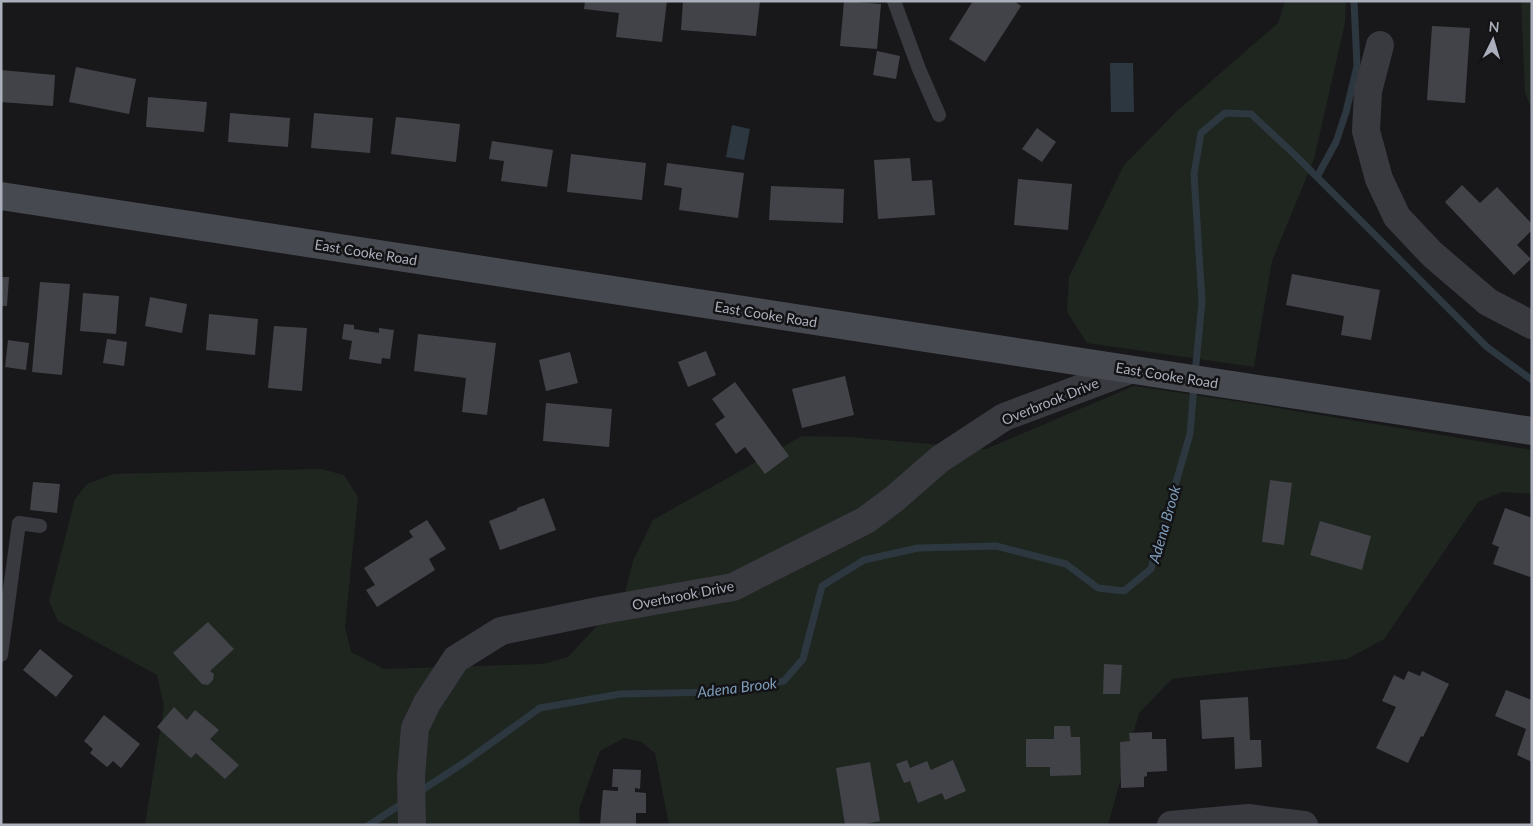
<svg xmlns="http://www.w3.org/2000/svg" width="1533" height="826" viewBox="0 0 1533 826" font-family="Lato,sans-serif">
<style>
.green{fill:#1e261f}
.water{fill:#2d3740}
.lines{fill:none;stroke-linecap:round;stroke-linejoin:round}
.stream{stroke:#2d3740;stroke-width:7}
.building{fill:#424348}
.service{stroke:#393a40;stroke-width:14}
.minor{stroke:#393a40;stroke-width:28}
.secondary{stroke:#474950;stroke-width:28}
.labels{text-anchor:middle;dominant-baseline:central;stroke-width:5;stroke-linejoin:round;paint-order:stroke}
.street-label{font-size:14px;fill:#aaafbb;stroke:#131316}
.water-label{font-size:15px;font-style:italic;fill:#7e9cb9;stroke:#131316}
</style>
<rect width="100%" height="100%" fill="#18181b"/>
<!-- green -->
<g class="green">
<path d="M1285 1H1346L1345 23 1314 159 1272 261 1254 367 1087 343 1067 312 1069 277 1124 165 1177 111 1278 23Z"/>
<path d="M1521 1H1532V111L1525 92Z"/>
<path d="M1134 386 1248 403 1532 450V494L1502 492 1478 502 1384 639 1347 659 1172 679 1139 713 1108 825H669L655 753 641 742 624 738 600 751 579 809 580 825H145L164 706 157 675 58 621 49 601 75 499 87 484 113 474 321 469 344 475 358 497 345 627 351 652 384 669 543 664 568 657 624 597 633 561 653 520 802 436 850 437 986 449Z"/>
</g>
<!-- water -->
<g class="water">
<path d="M1110 63H1133L1134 112H1111Z"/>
<path d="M732 125 750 129 744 160 726 157Z"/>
</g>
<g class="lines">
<!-- stream -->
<g class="stream">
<path d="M1317 177 1336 142 1346 112 1357 66 1354 1"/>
<path d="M1195 374 1202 302 1194 174 1201 133 1225 113 1251 114 1294 154 1487 347 1532 380"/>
<path d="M419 792 465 762 540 708 620 694 719 692 784 681 803 659 822 586 864 560 918 548 996 546 1066 564 1098 588 1124 591 1151 569 1190 434 1194 385"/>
<path d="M369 825 406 801"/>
</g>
</g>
<!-- building -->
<g class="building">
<path d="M585 1H667L662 42 616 37 619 13 584 9Z"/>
<path d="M683 1H760L756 36 681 30Z"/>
<path d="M844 1 881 4 877 49 840 46Z"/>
<path d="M973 1H1014L1021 6 985 62 949 39Z"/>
<path d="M1432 26 1470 28 1465 103 1427 100Z"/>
<path d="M877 51 900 56 896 79 873 75Z"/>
<path d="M76 67 136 79 129 114 69 102Z"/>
<path d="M1 70 55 75 53 106 1 102Z"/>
<path d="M148 97 207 102 204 132 146 127Z"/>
<path d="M230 113 290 118 288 147 228 142Z"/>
<path d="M314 113 373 118 370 153 311 148Z"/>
<path d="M396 117 460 124 456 162 391 154Z"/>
<path d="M1037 128 1056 142 1042 162 1022 149Z"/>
<path d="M492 141 553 150 547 187 501 181 504 161 489 159Z"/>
<path d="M571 154 646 163 642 200 567 192Z"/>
<path d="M910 158 912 181 932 180 935 215 878 219 874 160Z"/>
<path d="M667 163 744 173 738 218 679 210 682 188 664 185Z"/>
<path d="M1018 179 1072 184 1068 230 1014 225Z"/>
<path d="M1462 185 1480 203 1497 187 1532 224V230L1517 245 1531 259 1514 275 1445 202Z"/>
<path d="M771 186 844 189 843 223 769 220Z"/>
<path d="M1292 274 1380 290 1371 340 1341 335 1344 316 1286 305Z"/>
<path d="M1 277H9L7 306H1Z"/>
<path d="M40 282 70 284 62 375 32 372Z"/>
<path d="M83 293 119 296 116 334 80 331Z"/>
<path d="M150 297 187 304 182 333 145 326Z"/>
<path d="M209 314 258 319 255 355 206 350Z"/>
<path d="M344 324 354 325V329L379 333V328L394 330 390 359 382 358 381 364 349 359 352 341 342 339Z"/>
<path d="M274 326 307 328 302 391 268 388Z"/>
<path d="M418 334 496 343 487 415 462 412 466 378 414 371Z"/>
<path d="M107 339 127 342 124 366 103 363Z"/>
<path d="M8 340 29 343 26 370 5 367Z"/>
<path d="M706 351 716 375 688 387 678 362Z"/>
<path d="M570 352 578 383 546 391 539 360Z"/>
<path d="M845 376 854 415 802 428 792 389Z"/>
<path d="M735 382 789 456 765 474 745 447 736 454 715 424 725 417 712 399Z"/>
<path d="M546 403 612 409 609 447 543 441Z"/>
<path d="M1270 480 1292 483 1284 545 1262 542Z"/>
<path d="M33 482 60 484 57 513 30 510Z"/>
<path d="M544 498 556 530 500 550 489 521 517 510V508Z"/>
<path d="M1505 508 1532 518V572L1530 577 1493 564 1499 547 1492 544Z"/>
<path d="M427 520 446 549 429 559 435 570 377 607 366 590 375 585 364 568 413 537 409 531Z"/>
<path d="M1320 521 1371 536 1362 570 1310 555Z"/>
<path d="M208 622 234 649 210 671 214 674 213 680 208 685 202 684 173 653Z"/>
<path d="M40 649 73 676 56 697 23 670Z"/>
<path d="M1104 664 1122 665 1120 694H1103Z"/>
<path d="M1408 671 1420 676 1422 671 1449 684 1423 737 1421 736 1408 763 1376 748 1396 707 1382 701 1394 675 1404 680Z"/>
<path d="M1506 690 1532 700V762L1517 755 1526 729 1495 716Z"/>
<path d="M1248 697 1250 740H1261L1262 767 1235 769 1234 737 1202 739 1200 700Z"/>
<path d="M174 707 187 720 195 710 219 730 210 739 239 765 225 779 196 753 191 758 157 727Z"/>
<path d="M104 715 140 744 121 768 113 761 107 767 90 753 93 749 84 741Z"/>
<path d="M1054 726H1070L1071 737H1080L1081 775 1050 776V767H1026V739H1054Z"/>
<path d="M1152 732V739H1166L1167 771 1147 772V776L1144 777V787L1121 788 1120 742 1130 741 1129 733Z"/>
<path d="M907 760 910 768 927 761 931 770 953 760 966 791 945 800 942 793 918 803 910 781 904 783 896 764Z"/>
<path d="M870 762 880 821 860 825H845L836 768Z"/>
<path d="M613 769 641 770 640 789 635 788V792L646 793V813H636V825H600L603 790 618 791V787H612Z"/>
</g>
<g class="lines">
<!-- service -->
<g class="service">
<path d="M894 1 919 69 939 115"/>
<path d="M1 655 19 523 40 526"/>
</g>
<!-- minor -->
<g class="minor">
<path d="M1380 45 1368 91 1366 131 1379 179 1397 217 1432 254 1488 302 1532 325"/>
<path d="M412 825 411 776 415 728 427 703 456 659 501 631 603 610 733 587 866 520 894 499 940 459 1004 417 1130 370"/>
<path d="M1171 825 1248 818 1304 825"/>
</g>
<!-- secondary -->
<path class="secondary" d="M1 196 1532 431"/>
</g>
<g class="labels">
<!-- street labels -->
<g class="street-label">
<text transform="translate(366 252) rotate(9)">East Cooke Road</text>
<text transform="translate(766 314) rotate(9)">East Cooke Road</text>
<text transform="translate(1167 375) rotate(9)">East Cooke Road</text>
<text transform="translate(1050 401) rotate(-22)">Overbrook Drive</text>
<text transform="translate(683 595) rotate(-11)">Overbrook Drive</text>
</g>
<!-- water labels -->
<g class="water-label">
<text transform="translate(1164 524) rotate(-74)">Adena Brook</text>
<text transform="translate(737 687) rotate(-7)">Adena Brook</text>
</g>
</g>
<!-- border -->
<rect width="1533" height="826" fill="none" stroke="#aaafbb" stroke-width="5"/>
<!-- north arrow -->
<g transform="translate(1493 40) rotate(5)" stroke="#131316" stroke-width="4" paint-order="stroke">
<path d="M0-4L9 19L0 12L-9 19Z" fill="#aaafbb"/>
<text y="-8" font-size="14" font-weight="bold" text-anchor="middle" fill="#aaafbb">N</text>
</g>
</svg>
